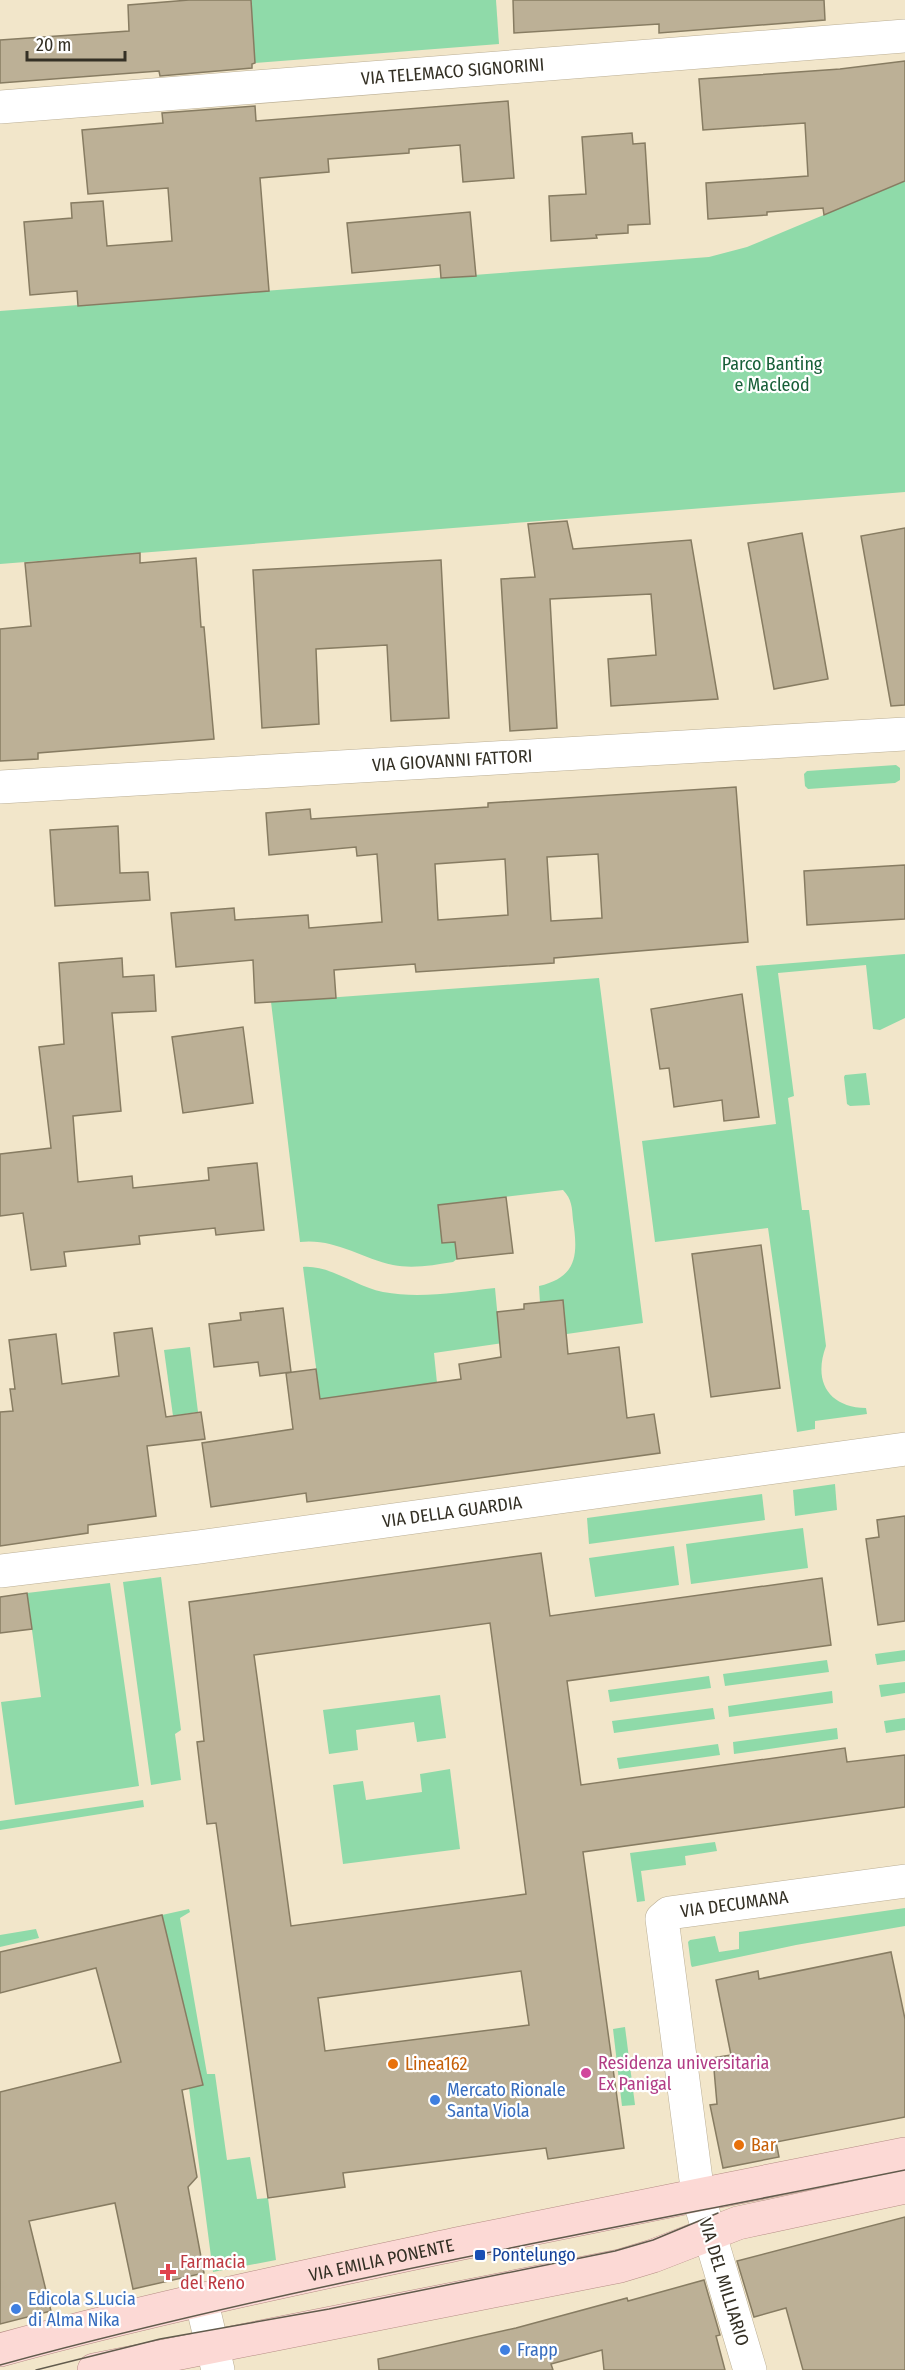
<svg xmlns="http://www.w3.org/2000/svg" width="905" height="2370" viewBox="0 0 905 2370" font-family="'Fira Sans Condensed',sans-serif">
<style>
.green{fill:#8fdaa9}
.building{fill:#bcb096;stroke:#877c62;stroke-width:1.5;fill-rule:evenodd}
.lines{fill:none;stroke-linecap:round;stroke-linejoin:round}
.minor-casing{stroke:#bbaf95;stroke-width:34}
.major-casing{stroke:#b58d85;stroke-width:34}
.minor{stroke:#fff;stroke-width:33}
.major{stroke:#fcd9d5;stroke-width:33}
.tram{stroke:#615b4c;stroke-width:1.5}
.food-dot{fill:#e8710a;stroke:#fff;stroke-width:2}
.hotel-dot{fill:#d1479c;stroke:#fff;stroke-width:2}
.shop-dot{fill:#3f7fe0;stroke:#fff;stroke-width:2}
.transit-dot{fill:#1a4fb4;stroke:#fff;stroke-width:2}
.health-dot{fill:#e0444e;stroke:#fff;stroke-width:2}
.labels{text-anchor:middle;dominant-baseline:central;stroke-width:4.5;stroke-linejoin:round;paint-order:stroke}
.street-label{font-size:18px;fill:#343025;stroke:#fff}
.park-label{font-size:18px;fill:#175f38;stroke:#fff}
.hotel-label{font-size:18px;fill:#b23c85;stroke:#fff;text-anchor:start}
.food-label{font-size:18px;fill:#c56008;stroke:#fff;text-anchor:start}
.shop-label{font-size:18px;fill:#366cbe;stroke:#fff;text-anchor:start}
.transit-label{font-size:18px;fill:#164399;stroke:#fff;text-anchor:start}
.health-label{font-size:18px;fill:#be3a42;stroke:#fff;text-anchor:start}
</style>
<rect width="100%" height="100%" fill="#f2e6ca"/>
<!-- green -->
<g class="green">
<path d="M251 0H496L499 44 255 63Z"/>
<path d="M905 181V492L0 564V311L709 257 747 247Z"/>
<path d="M896 765 900 768V780L895 783 808 789 805 786 804 774 807 771Z"/>
<path d="M905 954V1018L880 1030 873 1029 866 965 778 973 794 1096 788 1098 802 1210H809L826 1346C813 1381 828 1407 866 1408L867 1414 815 1421V1429L797 1432 768 1228 655 1242 642 1141 776 1124 756 966Z"/>
<path d="M599 978 643 1323 434 1353 437 1383 348 1395 321 1406 303 1267C331 1265 356 1287 383 1292 420 1299 458 1292 495 1288L499 1331 565 1325 563 1301 540 1303 539 1286C578 1277 578 1254 573 1220 572 1208 572 1199 563 1190L438 1205 442 1243 455 1242 457 1259 453 1262C434 1265 413 1269 393 1265 361 1258 334 1238 300 1242L271 1002Z"/>
<path d="M866 1073 870 1105 850 1106 847 1104 844 1077 845 1075Z"/>
<path d="M190 1347 198 1412 173 1416 164 1350Z"/>
<path d="M835 1484 837 1510 795 1516 793 1490Z"/>
<path d="M762 1494 765 1520 589 1544 587 1518Z"/>
<path d="M803 1528 808 1568 691 1584 686 1544Z"/>
<path d="M674 1546 679 1585 595 1597 589 1558Z"/>
<path d="M161 1577 181 1730 175 1734 181 1780 151 1785 123 1582Z"/>
<path d="M110 1583 139 1786 15 1805 1 1702 41 1697 27 1593Z"/>
<path d="M905 1650V1661L877 1665 875 1654Z"/>
<path d="M827 1660 829 1672 725 1686 723 1674Z"/>
<path d="M709 1676 711 1688 610 1702 608 1690Z"/>
<path d="M905 1682V1693L881 1697 879 1685Z"/>
<path d="M832 1691 833 1703 729 1717 728 1706Z"/>
<path d="M440 1695 446 1738 417 1742 414 1722 356 1730 358 1750 329 1754 323 1710Z"/>
<path d="M713 1708 715 1719 614 1733 612 1721Z"/>
<path d="M905 1718V1730L886 1733 884 1721Z"/>
<path d="M837 1728 838 1739 734 1754 733 1742Z"/>
<path d="M718 1744 720 1755 619 1769 617 1758Z"/>
<path d="M450 1769 460 1849 343 1864 333 1785 363 1781 366 1800 422 1792 420 1774Z"/>
<path d="M143 1800 144 1807 0 1830V1821Z"/>
<path d="M715 1842 717 1851 685 1856 686 1865 641 1871 645 1901 637 1902 630 1853Z"/>
<path d="M905 1908V1926L796 1945 692 1967 691 1965 688 1942 690 1940 715 1936 719 1952 739 1949V1932Z"/>
<path d="M189 1909 190 1912 180 1918 207 2074H215L227 2160 250 2157 257 2199 268 2198 276 2260 213 2272 189 2088 203 2084 162 1915Z"/>
<path d="M36 1929 39 1938 0 1947V1935Z"/>
<path d="M625 2027 635 2105 622 2106 613 2029Z"/>
</g>
<!-- building -->
<g class="building">
<path d="M189 0H251L255 63 252 64V68L160 76 159 71 0 83V40L129 31 128 5Z"/>
<path d="M513 0H824L825 20 659 33V24L514 33Z"/>
<path d="M905 61V181L824 215 823 208 767 212V215L708 219 706 183 808 176 805 123 703 130 699 79 840 69Z"/>
<path d="M508 101 514 178 463 182 460 145 409 149V153L328 159 329 172 260 178 269 291 78 306 77 291 30 295 24 222 72 218 71 203 103 201 107 246 172 241 168 188 88 194 82 130 163 123 162 113 255 106 256 121Z"/>
<path d="M632 133 633 144 645 143 650 224 628 225V233L596 235 597 238 551 241 549 196 586 194 582 137Z"/>
<path d="M470 212 476 276 441 278 440 265 352 273 347 223Z"/>
<path d="M567 521 573 549 691 540 718 699 611 706 608 659 656 655 651 594 550 599 557 728 510 731 501 579 535 577 528 524Z"/>
<path d="M905 528V705L891 706 861 536Z"/>
<path d="M802 533 828 679 774 689 748 543Z"/>
<path d="M140 553V563L196 558 201 627H204L214 739 38 753V759L0 761V629L31 626 25 563Z"/>
<path d="M441 560 449 718 391 721 387 645 316 649 319 724 262 728 253 570Z"/>
<path d="M736 787 748 942 554 958V963L416 972 415 964 334 970 336 998 255 1003 253 960 176 967 171 913 234 908 235 920 308 915 309 928 382 922 377 854 357 856 356 847 269 855 266 813 310 809 311 819 488 807V803ZM598 854 602 918 551 921 547 857ZM505 859 508 915 438 920 435 864Z"/>
<path d="M118 826 120 873 148 872 150 900 55 906 50 830Z"/>
<path d="M905 865V919L807 925 804 871Z"/>
<path d="M122 958 123 977 154 975 156 1011 112 1013 121 1111 73 1116 78 1182 132 1176 133 1188 209 1180 208 1168 257 1163 264 1230 216 1235 215 1228 139 1236 140 1244 64 1252 66 1266 31 1270 23 1213 0 1216V1154L51 1148 39 1047 64 1044 59 963Z"/>
<path d="M742 994 759 1117 724 1121 722 1100 674 1107 669 1068 660 1069 651 1009Z"/>
<path d="M243 1027 253 1103 183 1113 172 1037Z"/>
<path d="M506 1197 513 1253 457 1259 455 1242 442 1243 438 1205Z"/>
<path d="M761 1245 780 1388 711 1397 692 1254Z"/>
<path d="M563 1300 568 1354 619 1347 627 1418 654 1414 660 1453 307 1502 306 1493 211 1507 202 1443 293 1429 286 1373 316 1369 320 1399 461 1379 459 1364 501 1357 497 1312 524 1309V1304Z"/>
<path d="M283 1308 291 1372 260 1376 258 1362 214 1367 209 1324 241 1320 240 1313Z"/>
<path d="M152 1328 166 1417 201 1412 205 1439 147 1446 156 1516 88 1525V1533L0 1546V1412L13 1411 10 1389H15L9 1340 56 1334 62 1384 119 1376 114 1333Z"/>
<path d="M905 1516V1621L878 1625 866 1539 879 1537 877 1520Z"/>
<path d="M541 1553 550 1616 822 1578 831 1645 567 1681 581 1785 845 1748 847 1762 905 1755V1807L583 1852 624 2148 548 2159 546 2148 343 2173 345 2187 268 2198 216 1823 207 1824 202 1784 197 1742 204 1741 189 1602ZM490 1623 526 1894 291 1926 254 1655ZM521 1971 529 2025 325 2051 318 1998Z"/>
<path d="M27 1593 32 1629 0 1633V1597Z"/>
<path d="M162 1915 203 2085 182 2090 197 2177 188 2187 204 2273 133 2289 115 2203 29 2221 51 2311 0 2324V2092L121 2062 96 1968 0 1993V1952Z"/>
<path d="M891 1952 905 2019V2117L776 2142 779 2157 723 2168 710 2105 717 2104 713 2058 731 2055 716 1980 758 1971 759 1979Z"/>
<path d="M905 2217V2370H803L786 2308 754 2317 737 2261Z"/>
<path d="M704 2280 720 2335 716 2336 725 2370H604L602 2350 551 2364 553 2370H379L378 2359 516 2328 627 2298 628 2301Z"/>
</g>
<g class="lines">
<defs>
<g id="minor">
<path id="s1" d="M0 107 905 36"/>
<path id="s2" d="M0 787 905 734"/>
<path id="s3" d="M0 1571 199 1547 905 1449"/>
<path d="M201 2299 218 2370"/>
<path id="s4" d="M750 2370 698 2195 662 1919 669 1913 905 1881"/>
</g>
<g id="major">
<path id="s5" d="M0 2350C153 2308 307 2276 462 2243 610 2213 757 2183 905 2154"/>
<path d="M94 2370 620 2266 653 2256 738 2223 905 2187"/>
</g>
</defs>
<!-- minor casing -->
<use href="#minor" class="minor-casing"/>
<!-- major casing -->
<use href="#major" class="major-casing"/>
<!-- minor -->
<use href="#minor" class="minor"/>
<!-- major -->
<use href="#major" class="major"/>
<!-- tram -->
<g class="tram">
<path d="M0 2365C298 2284 603 2231 905 2170"/>
<path d="M36 2370 160 2339 329 2309 615 2251 653 2240 718 2213"/>
</g>
</g>
<!-- markers -->
<g class="food-dot">
<circle cx="393" cy="2064" r="6"/>
<circle cx="739" cy="2145" r="6"/>
</g>
<circle class="hotel-dot" cx="586" cy="2073" r="6"/>
<g class="shop-dot">
<circle cx="435" cy="2100" r="6"/>
<circle cx="16" cy="2309" r="6"/>
<circle cx="505" cy="2350" r="6"/>
</g>
<rect class="transit-dot" x="474" y="2249" width="12" height="12" rx="3"/>
<path class="health-dot" d="M165 2263h6v6h6v6h-6v6h-6v-6h-6v-6h6z"/>
<g class="labels">
<!-- street labels -->
<g class="street-label">
<text stroke="none"><textPath href="#s1" startOffset="454">VIA TELEMACO SIGNORINI</textPath></text>
<text stroke="none"><textPath href="#s2" startOffset="453">VIA GIOVANNI FATTORI</textPath></text>
<text stroke="none"><textPath href="#s3" startOffset="456">VIA DELLA GUARDIA</textPath></text>
<text stroke="none"><textPath href="#s4" startOffset="536">VIA DECUMANA</textPath></text>
<text stroke="none"><textPath href="#s5" startOffset="392">VIA EMILIA PONENTE</textPath></text>
<text transform="translate(724 2282) rotate(73)">VIA DEL MILLIARIO</text>
</g>
<!-- park labels -->
<g class="park-label">
<text x="772" y="364">Parco Banting<tspan x="772" dy="21">e Macleod</tspan></text>
</g>
<!-- hotel labels -->
<g class="hotel-label">
<text x="598" y="2063">Residenza universitaria<tspan x="598" dy="21">Ex Panigal</tspan></text>
</g>
<!-- food labels -->
<g class="food-label">
<text x="405" y="2064">Linea162</text>
<text x="751" y="2145">Bar</text>
</g>
<!-- shop labels -->
<g class="shop-label">
<text x="447" y="2090">Mercato Rionale<tspan x="447" dy="21">Santa Viola</tspan></text>
<text x="28" y="2299">Edicola S.Lucia<tspan x="28" dy="21">di Alma Nika</tspan></text>
<text x="517" y="2350">Frapp</text>
</g>
<!-- transit labels -->
<g class="transit-label">
<text x="492" y="2255">Pontelungo</text>
</g>
<!-- health labels -->
<g class="health-label">
<text x="180" y="2262">Farmacia<tspan x="180" dy="21">del Reno</tspan></text>
</g>
</g>
<!-- scale -->
<path d="M27 51v9h98v-9" fill="none" stroke="#343025" stroke-width="3"/>
<text x="36" y="51" font-size="18" fill="#343025" stroke="#ffffff" stroke-width="4.5" paint-order="stroke">20 m</text>
</svg>
